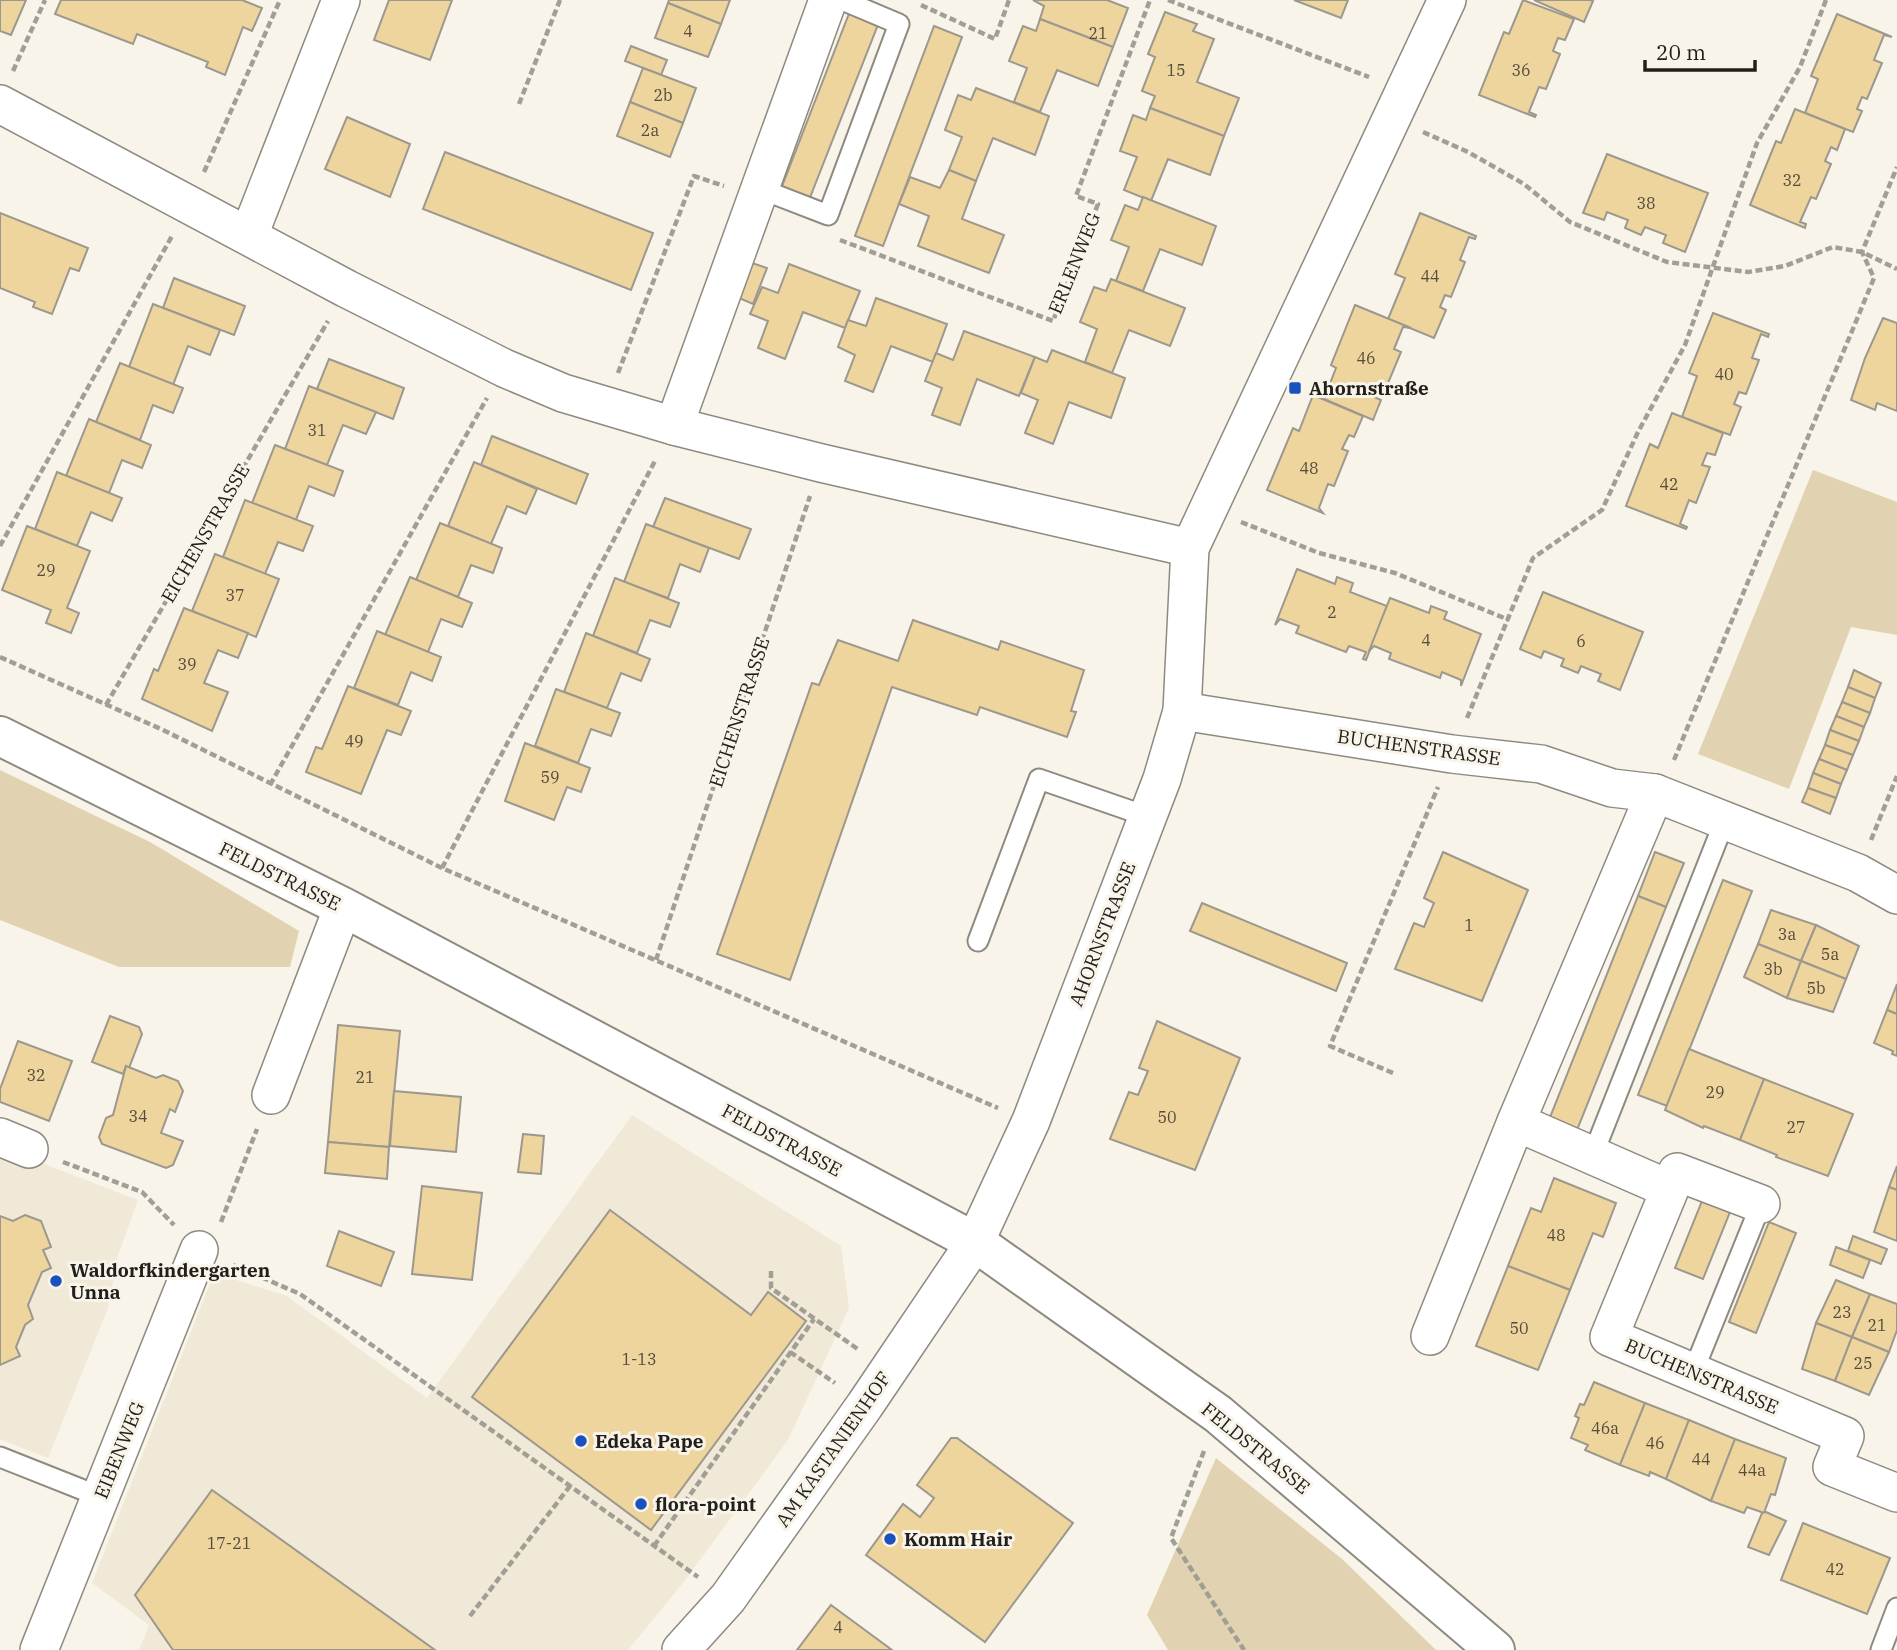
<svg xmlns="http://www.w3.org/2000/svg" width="1897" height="1650" viewBox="0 0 1897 1650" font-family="'IBM Plex Serif',serif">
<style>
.built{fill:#f1e9d7}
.green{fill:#e1d2b1}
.building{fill:#eed49d;stroke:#9c988e;stroke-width:2}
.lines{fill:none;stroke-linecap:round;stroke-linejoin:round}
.lane-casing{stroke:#8e8a80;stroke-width:23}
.street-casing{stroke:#8e8a80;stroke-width:40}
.secondary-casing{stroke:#8e8a80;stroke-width:42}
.path{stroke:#a19e96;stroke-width:4.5;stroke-dasharray:7 3.5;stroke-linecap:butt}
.lane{stroke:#fff;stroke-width:19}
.street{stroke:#fff;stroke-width:37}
.secondary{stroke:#fff;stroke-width:38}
.poi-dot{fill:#1952be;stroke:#f9f4e9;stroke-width:2.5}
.labels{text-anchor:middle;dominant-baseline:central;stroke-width:6;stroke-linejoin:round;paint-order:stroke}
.number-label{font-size:16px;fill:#544c3c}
.street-label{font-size:19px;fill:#211f1b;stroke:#f9f4e9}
.poi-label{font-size:19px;font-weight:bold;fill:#211f1b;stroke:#f9f4e9;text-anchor:start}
</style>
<rect width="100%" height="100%" fill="#f9f4e9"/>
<!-- built -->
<g class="built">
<path d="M632 1115 841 1246 849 1308 788 1440 683 1583 628 1650H139L149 1625 92 1583 214 1273 287 1296 427 1398Z"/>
<path d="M0 1147 138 1200 118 1255 108 1308 48 1458 0 1439Z"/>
</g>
<!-- green -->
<g class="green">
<path d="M1813 470 1897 502V635L1851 627 1789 789 1698 754Z"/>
<path d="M0 770 150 842 299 931 290 967H119L0 920Z"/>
<path d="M1216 1458 1342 1559 1436 1650H1168L1147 1615Z"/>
</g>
<!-- building -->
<g class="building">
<path d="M0 0H26L11 35 0 31Z"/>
<path d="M61 0H242L262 8 252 31 243 27 225 75 206 67 208 62 137 34 133 44 55 14Z"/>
<path d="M389 0H452L430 60 374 40Z"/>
<path d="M669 0H730L721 24 668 3Z"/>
<path d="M1033 0H1107L1128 8 1113 47 1040 19 1044 6Z"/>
<path d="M1294 0H1348L1341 18Z"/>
<path d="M1523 0 1574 19 1565 40 1558 38 1553 51 1560 54 1546 89 1539 87 1529 112 1536 115 1535 117 1479 95 1504 32 1509 34Z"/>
<path d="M1534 0H1590L1593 1 1584 22Z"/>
<path d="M668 3 721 24 708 57 655 38Z"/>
<path d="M850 11 879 22 809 200 781 189Z"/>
<path d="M1165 12 1197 24 1193 31 1214 39 1197 82 1239 98 1224 136 1150 108 1155 96 1142 91 1155 57 1148 54Z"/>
<path d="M1837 14 1892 37 1884 35 1874 60 1882 63 1867 99 1862 97 1857 109 1862 111 1853 132 1805 113 1818 79 1811 76Z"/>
<path d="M1040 19 1113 47 1098 86 1057 70 1040 112 1014 102 1027 68 1009 61 1023 26 1036 31Z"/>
<path d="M934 26 962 37 883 246 855 236Z"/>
<path d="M631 46 667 60 661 75 625 61Z"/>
<path d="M643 68 696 88 683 123 630 102Z"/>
<path d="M976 88 1049 116 1035 155 993 138 976 181 949 170 962 137 945 130 958 95 971 100Z"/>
<path d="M630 102 683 123 670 157 617 136Z"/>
<path d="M1150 108 1224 136 1210 175 1168 159 1151 201 1124 190 1137 157 1120 151 1133 115 1146 120Z"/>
<path d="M1795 109 1845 129 1837 150 1831 147 1825 161 1831 164 1816 199 1811 197 1800 222 1806 224 1805 228 1750 205 1776 141 1781 143Z"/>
<path d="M347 117 410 144 390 197 325 169Z"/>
<path d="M445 152 653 233 631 290 423 209Z"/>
<path d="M1607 154 1708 193 1685 252 1663 243 1666 235 1645 227 1641 235 1625 228 1628 220 1607 212 1604 220 1583 213Z"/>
<path d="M949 170 976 181 962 219 1004 235 989 273 918 246 929 216 899 204 910 177 940 188Z"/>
<path d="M1143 197 1216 226 1202 265 1160 249 1143 291 1116 281 1129 247 1111 240 1125 205 1138 210Z"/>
<path d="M0 213 88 248 79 271 70 268 52 314 33 307 35 302 0 288Z"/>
<path d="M1420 213 1476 236 1475 239 1469 237 1460 260 1465 262 1451 297 1445 295 1440 307 1446 310 1434 338 1388 319 1405 278 1395 274Z"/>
<path d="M752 263 767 268 753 304 739 298Z"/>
<path d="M789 264 860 291 845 328 803 312 785 359 758 348 768 321 750 314 762 287 778 293Z"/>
<path d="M174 278 245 306 234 335 163 308Z"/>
<path d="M1111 279 1185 308 1170 346 1129 330 1112 373 1085 362 1097 329 1080 322 1094 287 1106 291Z"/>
<path d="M876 298 947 324 933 362 891 346 873 392 845 381 855 355 838 347 848 320 866 326Z"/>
<path d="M153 304 220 330 210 355 188 346 173 385 129 367Z"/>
<path d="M1355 305 1411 328 1403 327 1394 349 1401 352 1386 388 1379 385 1374 397 1381 400 1373 420 1324 399 1336 368 1331 365Z"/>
<path d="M1713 313 1769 334 1768 337 1761 334 1752 358 1759 360 1746 394 1739 392 1734 404 1741 407 1730 435 1682 417 1697 376 1689 373Z"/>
<path d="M1883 318 1897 323V411L1877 403 1875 410 1851 400 1865 358Z"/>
<path d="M964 331 1035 357 1019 396 977 379 960 425 932 415 942 388 925 381 936 353 953 360Z"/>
<path d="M1052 350 1125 378 1111 418 1069 402 1053 444 1025 433 1038 400 1021 393 1035 357 1047 362Z"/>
<path d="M329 359 404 388 393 419 317 389Z"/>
<path d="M120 363 183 388 173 413 153 405 140 440 96 422Z"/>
<path d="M309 386 376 412 366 434 343 425 327 465 285 449Z"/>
<path d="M1313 395 1363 416 1354 437 1349 435 1342 449 1348 451 1334 486 1328 484 1319 508 1323 513 1267 490 1293 428 1299 431Z"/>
<path d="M1672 413 1723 433 1715 455 1707 453 1702 465 1710 467 1696 503 1689 500 1680 524 1687 527 1686 529 1626 506 1650 444 1658 448Z"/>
<path d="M89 419 151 445 142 468 122 460 109 493 66 476Z"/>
<path d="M492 436 588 474 576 504 481 465Z"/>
<path d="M275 445 343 471 334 496 309 486 296 520 252 503Z"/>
<path d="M474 462 537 489 526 514 507 506 491 544 448 526Z"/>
<path d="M57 472 122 498 112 521 91 512 77 546 35 529Z"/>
<path d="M665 498 751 529 739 559 653 527Z"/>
<path d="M245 500 313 526 303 551 278 542 265 574 223 557Z"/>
<path d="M440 523 502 548 493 573 471 565 458 597 416 580Z"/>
<path d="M646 524 709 548 700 572 680 564 668 598 624 582Z"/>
<path d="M27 526 90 551 67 608 79 613 71 633 46 623 51 610 2 590Z"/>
<path d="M215 554 279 579 256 637 192 611Z"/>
<path d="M1297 569 1335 584 1337 577 1353 583 1350 592 1387 606 1366 660 1363 659 1366 652 1349 646 1346 652 1296 633 1299 626 1280 619 1275 625Z"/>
<path d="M410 577 472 603 462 627 441 619 428 652 385 635Z"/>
<path d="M615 578 679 603 670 627 650 620 637 653 593 636Z"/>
<path d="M1543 592 1643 632 1620 690 1598 681 1601 674 1581 666 1578 673 1561 666 1564 659 1544 651 1541 658 1520 649Z"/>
<path d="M1390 598 1429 613 1431 606 1447 612 1444 619 1481 634 1461 686V680L1442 672 1440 678 1389 659 1391 653 1374 646 1369 651Z"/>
<path d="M184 608 248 633 238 658 218 650 204 683 228 692 212 731 142 699 154 669 158 671Z"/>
<path d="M913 620 998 650 1001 641 1084 670 1071 711 1076 712 1067 737 980 707 977 715 892 687 790 980 717 954 812 683 819 685 838 640 898 661Z"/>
<path d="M377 631 441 657 432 681 411 672 398 705 354 688Z"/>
<path d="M586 633 650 659 641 681 621 673 607 708 564 692Z"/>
<path d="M1854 670 1881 683 1875 698 1848 687Z"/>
<path d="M348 686 411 711 401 735 387 730 361 794 306 772 316 747 322 749Z"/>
<path d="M1848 687 1875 698 1870 713 1842 702Z"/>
<path d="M556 689 620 713 611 736 591 729 578 763 535 746Z"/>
<path d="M1842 702 1870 713 1864 727 1836 716Z"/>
<path d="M1836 716 1864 727 1859 741 1830 730Z"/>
<path d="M1830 730 1859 741 1853 755 1825 745Z"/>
<path d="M525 743 590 768 581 792 567 787 554 820 505 801Z"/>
<path d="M1825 745 1853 755 1847 770 1819 759Z"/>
<path d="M1819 759 1847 770 1841 784 1813 773Z"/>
<path d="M1813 773 1841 784 1836 798 1808 788Z"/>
<path d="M1808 788 1836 798 1830 814 1802 802Z"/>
<path d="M1443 852 1528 890 1482 1001 1395 969 1414 923 1424 927 1434 903 1424 898Z"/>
<path d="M1655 852 1684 863 1666 907 1638 896Z"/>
<path d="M1723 880 1752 891 1667 1106 1638 1095Z"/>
<path d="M1638 896 1666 907 1575 1135 1547 1125Z"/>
<path d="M1202 903 1347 963 1336 991 1190 931Z"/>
<path d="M1771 910 1816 925 1801 961 1758 944Z"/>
<path d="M1816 925 1859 946 1846 979 1801 961Z"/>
<path d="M1758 944 1801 961 1787 998 1744 977Z"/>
<path d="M1801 961 1846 979 1833 1012 1787 998Z"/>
<path d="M1897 984V1014L1887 1010Z"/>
<path d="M1887 1010 1897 1014V1056L1892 1054 1893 1051 1874 1043Z"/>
<path d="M110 1016 139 1027 142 1034 129 1068 126 1066 123 1074 92 1062Z"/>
<path d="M1157 1021 1240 1058 1195 1170 1110 1139 1129 1092 1138 1095 1148 1071 1139 1068Z"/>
<path d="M338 1025 400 1031 389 1147 328 1142Z"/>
<path d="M18 1041 72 1061 49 1121 0 1102V1089Z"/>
<path d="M1689 1049 1764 1079 1740 1140 1704 1126 1703 1128 1665 1110Z"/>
<path d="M126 1066 156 1078 163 1075 178 1081 183 1091 175 1112 170 1109 161 1133 183 1141 173 1165 166 1168 102 1144 99 1137 106 1118 113 1115Z"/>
<path d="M1764 1079 1853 1114 1828 1176 1776 1157 1777 1155 1740 1140Z"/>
<path d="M394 1091 461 1097 456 1152 390 1146Z"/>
<path d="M523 1134 544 1136 541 1174 518 1172Z"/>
<path d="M328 1142 389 1147 387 1179 325 1173Z"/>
<path d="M1897 1166V1190L1889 1187Z"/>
<path d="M1554 1178 1616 1203 1603 1237 1593 1233 1570 1290 1508 1266 1531 1208 1541 1212Z"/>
<path d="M422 1186 482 1193 472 1280 412 1274Z"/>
<path d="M1889 1187 1897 1190V1241L1874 1232Z"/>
<path d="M1704 1196 1732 1207 1703 1279 1675 1268Z"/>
<path d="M610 1210 751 1315 768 1292 806 1321 651 1530 472 1397Z"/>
<path d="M25 1215 41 1221 51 1247 43 1250 51 1268 42 1272 28 1305 33 1319 25 1325 16 1347 20 1356 0 1365V1216L13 1221Z"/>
<path d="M1769 1222 1796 1233 1756 1333 1729 1322Z"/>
<path d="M339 1231 394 1252 381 1286 327 1266Z"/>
<path d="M1853 1236 1887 1249 1881 1264 1848 1251Z"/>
<path d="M1836 1247 1870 1260 1863 1278 1830 1265Z"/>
<path d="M1508 1266 1570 1290 1538 1370 1476 1346Z"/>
<path d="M1836 1280 1870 1294 1852 1337 1816 1323Z"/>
<path d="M1870 1294 1897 1304V1330L1889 1352 1852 1337Z"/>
<path d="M1816 1323 1852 1337 1835 1381 1802 1369Z"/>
<path d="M1852 1337 1889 1352 1869 1395 1835 1381Z"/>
<path d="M1594 1382 1645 1403 1620 1465 1585 1450 1588 1445 1571 1438 1579 1418 1575 1416 1580 1404 1584 1405Z"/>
<path d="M1645 1403 1689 1420 1666 1479 1650 1472 1649 1476 1620 1465Z"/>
<path d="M1689 1420 1735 1439 1711 1501 1666 1479Z"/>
<path d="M951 1438H957L1073 1523 985 1642 866 1555 903 1504 920 1517 934 1498 917 1485Z"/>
<path d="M1735 1439 1786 1458 1775 1495 1771 1494 1764 1513 1747 1507 1744 1513 1711 1501Z"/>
<path d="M212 1490 435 1650H173L135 1595Z"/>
<path d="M1766 1512 1786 1521 1769 1555 1748 1547 1762 1513Z"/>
<path d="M1803 1523 1890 1558 1867 1614 1781 1580Z"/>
<path d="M831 1605 892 1650H797Z"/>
</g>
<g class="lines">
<defs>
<g id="lane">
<path d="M758 188 828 215 899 24 842 0"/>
<path d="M978 941 1039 779 1146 816"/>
<path d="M1592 1157 1725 820"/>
<path d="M1693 1372 1761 1204"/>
<path d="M0 1457 101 1497"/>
<path d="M1881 1650 1897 1608"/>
</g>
<g id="street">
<path d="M0 104 347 289 504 368 563 393 674 426 821 463 1190 548"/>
<path d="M249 235 341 0"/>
<path d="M674 426 828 0"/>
<path d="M1182 711 1452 754 1541 764 1612 788 1655 793 1858 873 1897 895"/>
<path d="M1655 793 1516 1122 1669 1189"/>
<path d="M271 1095 343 907"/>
<path d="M0 1137 29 1149"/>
<path d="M1761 1204 1677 1172 1609 1337 1845 1436 1832 1467 1897 1493"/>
<path d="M1430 1336 1516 1122"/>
<path d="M39 1650 199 1250"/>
<path d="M681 1650 728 1598 865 1405 975 1242 1031 1121 1162 779 1182 711 1190 548 1447 0"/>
</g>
<path id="secondary" d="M0 736 343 907 975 1242 1218 1414 1495 1650"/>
</defs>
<!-- lane casing -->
<use href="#lane" class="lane-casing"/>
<!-- street casing -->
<use href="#street" class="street-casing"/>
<!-- secondary casing -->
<use href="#secondary" class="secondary-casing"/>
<!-- path -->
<g class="path">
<path d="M1168 0 1369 77"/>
<path d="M921 5 995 39 1009 0"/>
<path d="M13 71 45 0"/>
<path d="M519 104 560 0"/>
<path d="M1423 132 1468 152 1524 184 1570 222 1667 262 1748 272 1785 266 1833 247 1862 252 1897 269"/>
<path d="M204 172 280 0"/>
<path d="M840 240 1053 321 1098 204 1076 196 1150 0"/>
<path d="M618 373 694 176 724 186"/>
<path d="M1241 522 1319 553 1395 573 1509 620"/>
<path d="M0 546 172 236"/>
<path d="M0 657 163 730 442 868 998 1108"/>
<path d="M106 705 328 321"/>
<path d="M1467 718 1533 558 1602 510 1638 432 1685 345 1757 143 1800 67 1826 0"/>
<path d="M1674 760 1874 278 1862 252 1897 167"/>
<path d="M270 785 487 398"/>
<path d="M1871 840 1897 776"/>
<path d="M442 868 656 459"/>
<path d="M656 960 810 496"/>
<path d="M1393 1073 1330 1046 1438 787"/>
<path d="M63 1162 142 1192 174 1225"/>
<path d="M221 1222 257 1129"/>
<path d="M233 1265 300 1294 698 1577"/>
<path d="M771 1271V1288L859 1350"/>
<path d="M790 1352 835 1383"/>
<path d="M1204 1451 1171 1538 1244 1650"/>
<path d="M654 1546 814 1319"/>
<path d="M470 1616 570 1486"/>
</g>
<!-- lane -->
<use href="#lane" class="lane"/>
<!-- street -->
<use href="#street" class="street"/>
<!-- secondary -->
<use href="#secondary" class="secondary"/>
</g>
<!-- markers -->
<g class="poi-dot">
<rect x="1288" y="381" width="14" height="14" rx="3.5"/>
<circle cx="56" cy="1281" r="7"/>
<circle cx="581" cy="1441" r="7"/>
<circle cx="641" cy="1504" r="7"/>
<circle cx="890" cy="1539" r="7"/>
</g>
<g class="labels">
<!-- number labels -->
<g class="number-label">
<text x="688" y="31">4</text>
<text x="1098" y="33">21</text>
<text x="1176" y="70">15</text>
<text x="1521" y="70">36</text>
<text x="663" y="95">2b</text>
<text x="650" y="130">2a</text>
<text x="1792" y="180">32</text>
<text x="1646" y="203">38</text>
<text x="1430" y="276">44</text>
<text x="1366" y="358">46</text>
<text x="1724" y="374">40</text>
<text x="317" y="430">31</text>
<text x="1309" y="468">48</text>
<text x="1669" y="484">42</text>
<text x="46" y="570">29</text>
<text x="235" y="595">37</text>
<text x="1332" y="612">2</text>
<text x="1426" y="640">4</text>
<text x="1581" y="641">6</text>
<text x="187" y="664">39</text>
<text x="354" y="741">49</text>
<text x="550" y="777">59</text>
<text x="1469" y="925">1</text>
<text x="1787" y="934">3a</text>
<text x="1830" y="954">5a</text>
<text x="1773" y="969">3b</text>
<text x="1816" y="988">5b</text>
<text x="36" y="1075">32</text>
<text x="365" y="1077">21</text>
<text x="1715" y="1092">29</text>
<text x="138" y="1116">34</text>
<text x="1167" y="1117">50</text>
<text x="1796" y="1127">27</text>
<text x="1556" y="1235">48</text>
<text x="1842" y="1312">23</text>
<text x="1877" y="1325">21</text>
<text x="1519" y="1328">50</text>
<text x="639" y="1359">1-13</text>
<text x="1863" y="1363">25</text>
<text x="1605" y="1428">46a</text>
<text x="1655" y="1443">46</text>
<text x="1701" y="1459">44</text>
<text x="1752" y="1470">44a</text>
<text x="229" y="1543">17-21</text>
<text x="1835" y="1569">42</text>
<text x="838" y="1627">4</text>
</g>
<!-- street labels -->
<g class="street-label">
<text transform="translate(1074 263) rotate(-68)">ERLENWEG</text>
<text transform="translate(205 533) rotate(-60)">EICHENSTRASSE</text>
<text transform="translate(739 712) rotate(-72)">EICHENSTRASSE</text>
<text transform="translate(1419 747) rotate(8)">BUCHENSTRASSE</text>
<text transform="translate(280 876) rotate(26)">FELDSTRASSE</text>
<text transform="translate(1102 934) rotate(-69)">AHORNSTRASSE</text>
<text transform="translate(782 1140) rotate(28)">FELDSTRASSE</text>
<text transform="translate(1702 1376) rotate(23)">BUCHENSTRASSE</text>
<text transform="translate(1256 1448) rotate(39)">FELDSTRASSE</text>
<text transform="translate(833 1449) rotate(-55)">AM KASTANIENHOF</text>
<text transform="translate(119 1450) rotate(-68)">EIBENWEG</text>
</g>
<!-- poi labels -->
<g class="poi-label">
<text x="1309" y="388">Ahornstraße</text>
<text x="70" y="1270">Waldorfkindergarten<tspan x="70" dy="22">Unna</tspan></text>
<text x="595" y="1441">Edeka Pape</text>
<text x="655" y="1504">flora-point</text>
<text x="904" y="1539">Komm Hair</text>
</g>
</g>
<!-- scale -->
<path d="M1645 60v10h110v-10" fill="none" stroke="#211f1b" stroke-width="3.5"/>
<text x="1656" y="60" font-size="21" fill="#211f1b" stroke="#f9f4e9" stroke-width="5" paint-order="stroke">20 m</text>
</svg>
